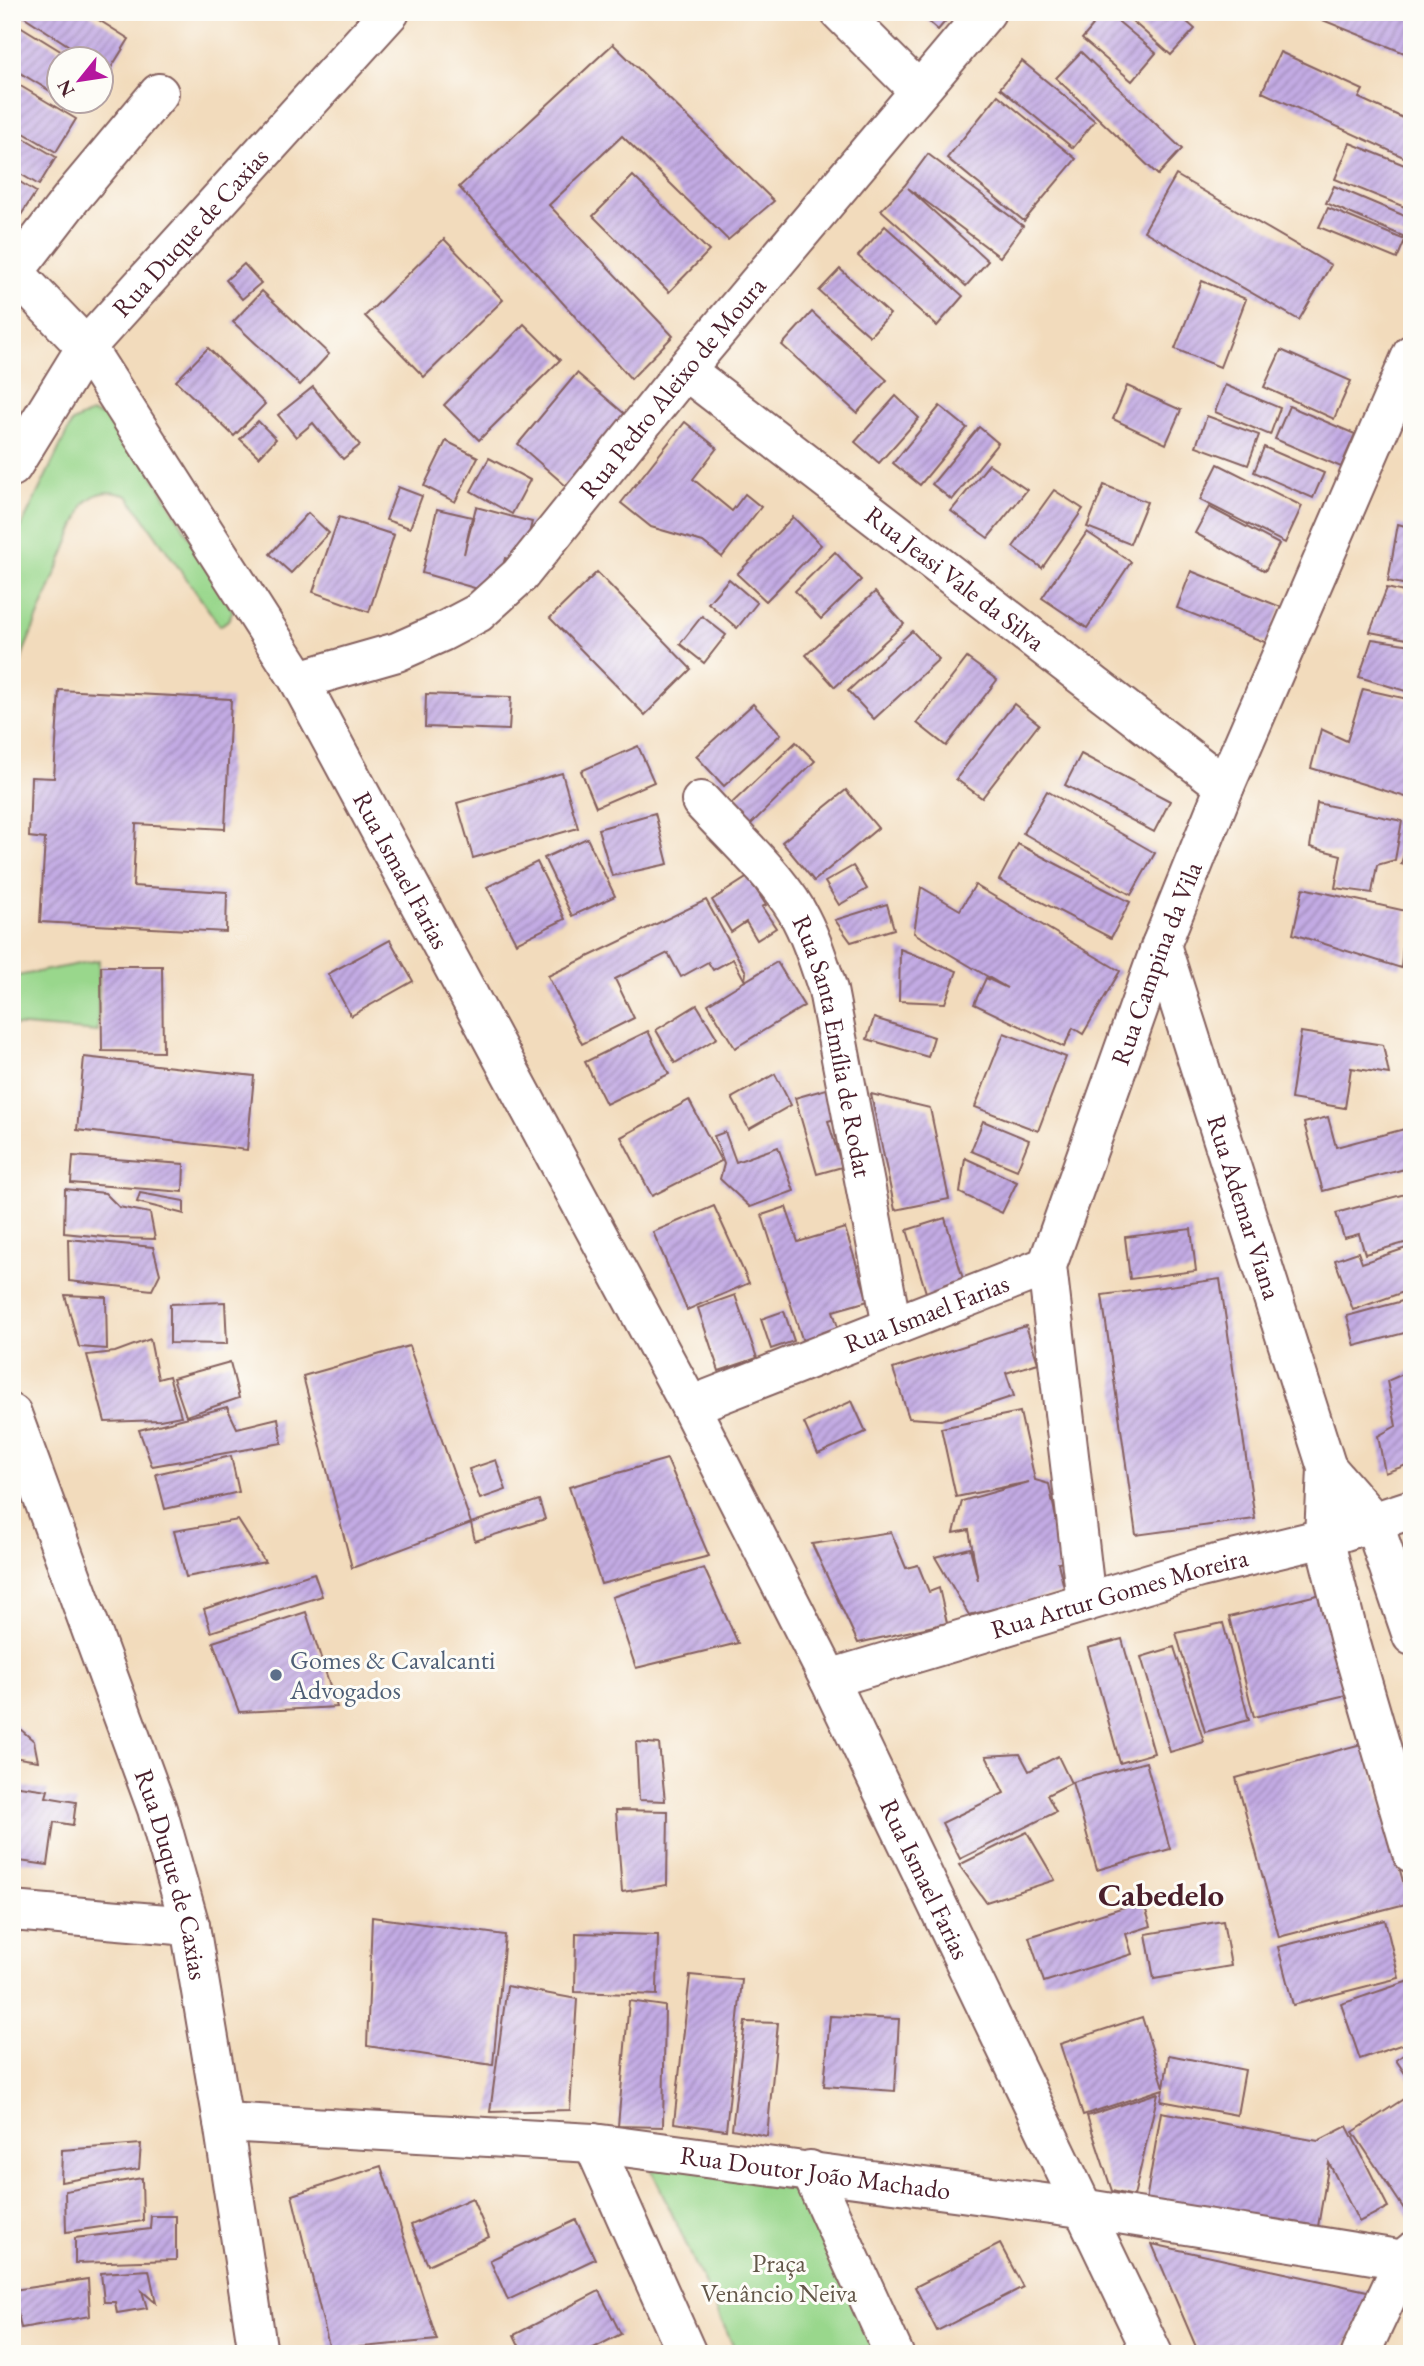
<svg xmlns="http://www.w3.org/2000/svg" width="1424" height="2366" viewBox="0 0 1424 2366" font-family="'EB Garamond',serif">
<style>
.park{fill:#99d78c;stroke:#727b5c;stroke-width:2}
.building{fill:url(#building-hatch)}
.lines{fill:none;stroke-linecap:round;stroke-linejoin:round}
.street-casing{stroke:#85615e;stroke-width:42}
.primary-casing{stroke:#85615e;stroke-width:42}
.street{stroke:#fff;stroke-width:38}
.primary{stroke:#fff;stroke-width:38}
.service-dot{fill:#5c6f8a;stroke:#fdfcf7;stroke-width:2.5}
.labels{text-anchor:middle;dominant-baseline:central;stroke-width:6;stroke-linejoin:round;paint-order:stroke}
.street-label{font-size:26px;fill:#4a1f2b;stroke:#fdfcf7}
.service-label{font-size:26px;fill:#4e5e75;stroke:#fdfcf7;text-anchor:start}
.park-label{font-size:26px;fill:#625648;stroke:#fdfcf7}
.district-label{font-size:33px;font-weight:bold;fill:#4a1f2b;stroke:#fdfcf7}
</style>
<defs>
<pattern id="building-hatch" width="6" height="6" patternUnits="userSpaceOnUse" patternTransform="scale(1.75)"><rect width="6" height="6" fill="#c3abe4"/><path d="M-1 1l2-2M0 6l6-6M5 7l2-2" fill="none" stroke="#a08bb9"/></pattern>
</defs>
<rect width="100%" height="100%" fill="#fdfcf7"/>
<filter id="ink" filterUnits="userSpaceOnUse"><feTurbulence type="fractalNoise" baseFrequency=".0143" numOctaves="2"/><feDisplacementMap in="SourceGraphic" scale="14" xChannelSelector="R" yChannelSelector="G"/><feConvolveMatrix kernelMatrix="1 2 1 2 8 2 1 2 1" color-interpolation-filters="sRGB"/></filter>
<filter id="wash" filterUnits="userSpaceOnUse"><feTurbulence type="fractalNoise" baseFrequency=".00686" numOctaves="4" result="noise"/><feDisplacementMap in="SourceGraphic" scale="28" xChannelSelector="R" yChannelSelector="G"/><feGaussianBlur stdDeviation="1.57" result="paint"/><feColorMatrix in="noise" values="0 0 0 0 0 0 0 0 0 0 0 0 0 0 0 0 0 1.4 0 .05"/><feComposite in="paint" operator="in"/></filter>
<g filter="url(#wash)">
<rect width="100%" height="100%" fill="#f2dbbc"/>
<!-- park -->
<g class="park">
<path d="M91 413 120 420 233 611 228 620 220 626 128 496C111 490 97 490 84 504L24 651 12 695V546L72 422Z"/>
<path d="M99 960 98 1032 12 1025V977Z"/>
<path d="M648 2162 813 2185 893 2354H737Z"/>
</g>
<g id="blocks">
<!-- building -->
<g class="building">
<path d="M17 12H86L129 39 109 71 102 66V60H91Z"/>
<path d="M918 12H953L938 30Z"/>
<path d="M1082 12H1107L1156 53 1132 81 1082 39 1093 26 1080 15Z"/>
<path d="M1122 12H1176L1195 29 1171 55Z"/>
<path d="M1323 12H1412V56L1320 19Z"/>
<path d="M12 21 75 60H60V97L12 68Z"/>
<path d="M613 44 774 201 728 240 622 136 549 205 673 336 631 379 459 187Z"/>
<path d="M1081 52 1182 149 1158 175 1056 78Z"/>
<path d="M1280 52 1363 90 1359 98 1412 122V161L1262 92Z"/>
<path d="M1022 61 1095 121 1073 148 1000 88Z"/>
<path d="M12 81 76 119 56 152 12 126Z"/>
<path d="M998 95 1076 159 1024 221 947 158Z"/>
<path d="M12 131 56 157 39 185 12 169Z"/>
<path d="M1350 143 1412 168V210L1335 179Z"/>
<path d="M928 154 1023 226 1000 257 908 188 988 261 966 286 881 210 905 185Z"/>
<path d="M1176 175 1331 265 1299 320 1144 231Z"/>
<path d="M633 176 709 251 669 292 593 216Z"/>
<path d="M12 177 36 192 21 215 12 210Z"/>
<path d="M1334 186 1412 219V230L1405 237 1326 203Z"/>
<path d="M1328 208 1405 240 1397 259 1319 227Z"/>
<path d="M885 226 963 296 937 326 858 256Z"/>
<path d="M444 239 503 300 424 377 365 316Z"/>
<path d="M244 264 261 283 242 299 226 280Z"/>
<path d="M840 269 890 314 870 336 819 291Z"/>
<path d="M1202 281 1246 299 1220 367 1175 349Z"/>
<path d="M262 291 329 354 300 385 233 322Z"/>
<path d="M812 312 887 380 857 413 782 345Z"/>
<path d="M524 324 560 360 479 440 444 405Z"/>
<path d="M208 348 265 404 234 436 176 381Z"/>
<path d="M1281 350 1351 381 1334 419 1264 387Z"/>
<path d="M577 373 626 415 566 486 518 444Z"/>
<path d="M1225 385 1280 408 1270 435 1215 412Z"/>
<path d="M1127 386 1181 410 1166 444 1113 419Z"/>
<path d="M313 387 360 445 343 459 313 423 296 437 278 415Z"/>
<path d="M896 396 919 418 879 463 855 442Z"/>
<path d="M940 406 967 428 920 485 893 463Z"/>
<path d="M1289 406 1355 434 1341 467 1275 439Z"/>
<path d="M1207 416 1259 435 1248 465 1196 446Z"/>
<path d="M258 421 276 439 259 457 240 439Z"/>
<path d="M685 422 717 448 693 479 732 511 745 494 761 507 722 557 703 542 651 527 621 503Z"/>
<path d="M979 427 998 443 952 500 932 484Z"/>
<path d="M446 441 478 457 455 502 424 486Z"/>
<path d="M1264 447 1324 473 1313 498 1254 472Z"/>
<path d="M489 458 530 480 512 514 471 491Z"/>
<path d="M989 464 1027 490 988 538 951 511Z"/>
<path d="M1218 464 1302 506 1285 543 1200 500Z"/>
<path d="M1104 485 1147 502 1130 544 1087 527Z"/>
<path d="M398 487 422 496 410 528 386 520Z"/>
<path d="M1054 490 1083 509 1042 568 1013 547Z"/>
<path d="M476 507 532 522 521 563 505 558 500 577 489 575 485 591 422 573 437 509 472 517 464 554Z"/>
<path d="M1209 507 1279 544 1265 571 1195 533Z"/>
<path d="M308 513 329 533 291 573 270 554Z"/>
<path d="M339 517 394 535 369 612 313 592Z"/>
<path d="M793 517 821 545 766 601 737 574Z"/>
<path d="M1398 524 1412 528V586L1388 581Z"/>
<path d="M1087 532 1131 562 1087 628 1042 598Z"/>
<path d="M835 552 861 580 821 619 795 591Z"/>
<path d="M1191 571 1281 607 1267 643 1177 608Z"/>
<path d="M597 572 691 669 645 715 550 618Z"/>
<path d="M729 579 757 603 737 628 708 603Z"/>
<path d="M1387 588 1412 594V640L1370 632Z"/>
<path d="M875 592 904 624 835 687 806 655Z"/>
<path d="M702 616 726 635 704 663 680 644Z"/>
<path d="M912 631 939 659 874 719 848 691Z"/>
<path d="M1372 639 1412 645V693L1359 677Z"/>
<path d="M967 658 997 680 946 746 917 723Z"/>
<path d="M1363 689 1412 700V799L1311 768 1321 729 1347 741Z"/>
<path d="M59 690 231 699 225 829 136 824 133 886 227 892 226 932 40 922 45 839 29 837 31 777 54 778Z"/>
<path d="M426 694 511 697 509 730 425 727Z"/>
<path d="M753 704 781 734 724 786 696 756Z"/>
<path d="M1014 704 1039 724 982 798 956 779Z"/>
<path d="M796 742 815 761 749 826 729 806Z"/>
<path d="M638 746 654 782 596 807 581 771Z"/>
<path d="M1081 754 1170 801 1154 832 1065 785Z"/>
<path d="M562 773 578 828 473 858 457 803Z"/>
<path d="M846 790 878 828 814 881 782 842Z"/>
<path d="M1047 791 1155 853 1131 895 1023 833Z"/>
<path d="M1317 803 1402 821 1395 860 1377 865 1372 893 1335 888 1341 855 1310 847Z"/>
<path d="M655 813 668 864 612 876 598 829Z"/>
<path d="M1411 831H1412V867L1401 864Z"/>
<path d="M587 838 615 896 572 916 544 858Z"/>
<path d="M1018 844 1130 902 1111 938 999 880Z"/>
<path d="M537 862 565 919 516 943 487 887Z"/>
<path d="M853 866 867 889 839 905 825 882Z"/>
<path d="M748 877 766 905 762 907 776 928 757 940 746 922 731 932 712 900Z"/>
<path d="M975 885 1120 971 1083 1034 1073 1028 1064 1047 974 1004 986 978 1007 988 914 933 921 887 960 910Z"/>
<path d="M1303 888 1406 911 1401 968 1293 934Z"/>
<path d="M706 900 746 972 745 981 777 962 804 1006 735 1048 708 1004 745 981 733 959 713 970 708 962 681 977 668 953 615 979 634 1018 582 1044 548 976Z"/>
<path d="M887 904 894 929 851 942 835 920Z"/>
<path d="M390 940 413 981 351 1016 328 974Z"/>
<path d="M900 949 957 971 945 1003 899 1001Z"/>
<path d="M101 966H162L163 1052 102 1051Z"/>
<path d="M697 1005 717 1038 675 1063 656 1030Z"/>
<path d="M874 1018 934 1037 928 1057 867 1039Z"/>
<path d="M648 1031 669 1074 606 1104 585 1062Z"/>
<path d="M1301 1032 1383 1045 1389 1074 1351 1068 1345 1108 1291 1099Z"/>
<path d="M1004 1033 1066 1057 1038 1131 975 1107Z"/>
<path d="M84 1057 254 1076 247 1150 77 1130Z"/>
<path d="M775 1074 791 1105 749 1129 732 1098Z"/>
<path d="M833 1087 841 1117 828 1121 842 1167 817 1174 795 1098Z"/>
<path d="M871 1094 930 1108 949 1199 895 1210Z"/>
<path d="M689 1100 721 1161 652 1196 621 1137Z"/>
<path d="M1328 1117 1336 1147 1412 1127V1167L1323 1191 1304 1123Z"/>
<path d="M983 1121 1029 1140 1017 1170 971 1151Z"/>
<path d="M725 1132 736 1162 778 1147 794 1191 750 1207 720 1179 724 1164 714 1136Z"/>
<path d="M73 1156 184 1164 183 1192 71 1183Z"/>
<path d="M965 1158 1017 1182 1002 1213 960 1193Z"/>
<path d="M65 1189 105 1193 119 1207 150 1213 155 1239 114 1238 64 1233Z"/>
<path d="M1412 1192V1241L1365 1254 1359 1234 1344 1238 1336 1213Z"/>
<path d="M140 1193 184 1201V1214L137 1202Z"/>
<path d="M714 1206 749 1283 687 1310 653 1232Z"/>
<path d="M786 1207 798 1242 845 1228 868 1301 833 1311 840 1334 804 1345 762 1215Z"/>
<path d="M945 1218 966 1289 928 1299 907 1230Z"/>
<path d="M1191 1229 1196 1271 1130 1279 1125 1237Z"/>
<path d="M68 1239 153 1247 160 1274 152 1290 69 1281Z"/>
<path d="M1412 1246V1289L1353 1310 1335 1260 1358 1252 1362 1263Z"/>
<path d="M1220 1279 1255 1519 1136 1535 1102 1295Z"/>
<path d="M65 1295 106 1297 107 1349 79 1347Z"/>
<path d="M735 1295 757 1358 719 1371 698 1308Z"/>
<path d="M1406 1300 1412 1321V1331L1355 1346 1347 1316Z"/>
<path d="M225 1302 227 1344 170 1343V1304Z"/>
<path d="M784 1311 794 1341 771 1349 761 1319Z"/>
<path d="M1026 1326 1038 1363 1006 1373 1014 1396 941 1420 909 1418 893 1369Z"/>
<path d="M150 1339 158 1379 169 1376 181 1416 160 1420 105 1422 87 1355 115 1352Z"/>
<path d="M409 1346 471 1523 539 1500 545 1519 475 1541 471 1523 352 1568 303 1376Z"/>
<path d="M230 1362 239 1398 186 1416 173 1378Z"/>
<path d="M1412 1370V1463L1385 1473 1378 1436 1396 1426 1387 1381Z"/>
<path d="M852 1401 866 1432 818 1454 804 1423Z"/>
<path d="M227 1407 237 1428 278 1418 282 1443 152 1466 139 1430Z"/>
<path d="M1020 1412 1035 1480 1049 1484 1065 1562 1058 1563 1065 1592 969 1615 935 1557 970 1548 978 1580 969 1530 954 1533 962 1501 1029 1482 956 1497 941 1428Z"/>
<path d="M231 1456 239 1492 165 1509 156 1474Z"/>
<path d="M667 1459 709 1556 601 1584 569 1487Z"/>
<path d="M496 1460 506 1490 480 1499 469 1469Z"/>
<path d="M238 1520 265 1562 186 1577 174 1531Z"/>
<path d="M891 1532 906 1568 918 1565 929 1592 939 1588 947 1623 858 1643 812 1544Z"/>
<path d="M704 1568 738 1643 636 1668 612 1597Z"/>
<path d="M314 1573 322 1596 211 1632 204 1609Z"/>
<path d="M1321 1594 1346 1695 1254 1717 1229 1617Z"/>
<path d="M306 1612 337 1707 239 1712 213 1642Z"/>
<path d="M1223 1623 1249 1720 1205 1732 1176 1633Z"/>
<path d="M1122 1639 1154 1753 1120 1763 1088 1648Z"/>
<path d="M1174 1647 1204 1742 1170 1752 1141 1657Z"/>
<path d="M12 1722 34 1741 38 1761 12 1757Z"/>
<path d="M636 1742 659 1744 665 1801 639 1800Z"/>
<path d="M1365 1743 1409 1903 1279 1937 1236 1778Z"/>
<path d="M1020 1754 1029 1771 1058 1756 1071 1783 1047 1795 1056 1812 960 1859 942 1823 1004 1793 986 1756Z"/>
<path d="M1146 1762 1170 1849 1097 1870 1072 1782Z"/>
<path d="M12 1785 48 1790 46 1797 76 1802 73 1825 54 1822 48 1865 12 1860Z"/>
<path d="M616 1810 668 1811 667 1885 622 1892Z"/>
<path d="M1027 1832 1055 1880 986 1902 959 1865Z"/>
<path d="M1143 1901 1151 1926 1126 1934 1132 1954 1044 1982 1029 1937Z"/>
<path d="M372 1917 505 1935 493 2065 367 2046Z"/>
<path d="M1385 1920 1399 1978 1293 2005 1278 1947Z"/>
<path d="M1223 1921 1231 1966 1154 1979 1146 1934Z"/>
<path d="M576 1933 658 1935 657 1995 575 1992Z"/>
<path d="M690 1975 742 1980 726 2130 674 2123Z"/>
<path d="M1412 1980V2041L1360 2059 1341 2004Z"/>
<path d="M507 1986 577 1999 570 2110 490 2112Z"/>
<path d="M629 2001 665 2006 663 2127 618 2126Z"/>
<path d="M830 2016 899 2019 895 2091 824 2086Z"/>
<path d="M1142 2017 1164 2087 1169 2055 1245 2070 1237 2115 1161 2101 1163 2089 1083 2115 1060 2044Z"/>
<path d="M745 2022 778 2023 767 2136 732 2129Z"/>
<path d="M1412 2049V2084L1396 2060Z"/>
<path d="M1158 2093 1134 2196 1112 2191 1087 2116Z"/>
<path d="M1408 2096 1412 2101V2221L1353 2132Z"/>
<path d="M1161 2112 1318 2141 1347 2126 1388 2207 1359 2222 1329 2163 1316 2238 1145 2207Z"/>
<path d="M141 2144 139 2169 61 2182 62 2150Z"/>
<path d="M381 2166 437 2340 330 2350 292 2195Z"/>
<path d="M142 2178 143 2221 66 2232 65 2191Z"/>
<path d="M472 2198 489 2237 428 2265 411 2225Z"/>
<path d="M151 2216H176V2260L75 2263V2238L150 2229Z"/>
<path d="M576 2220 595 2259 508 2300 490 2260Z"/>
<path d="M1000 2244 1023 2287 937 2331 915 2287Z"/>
<path d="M1152 2244 1376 2293 1340 2354H1199Z"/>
<path d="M149 2270 156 2303 142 2291 147 2308 117 2313 115 2302H104L101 2273Z"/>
<path d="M88 2279 90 2316 21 2328 13 2290Z"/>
<path d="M599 2291 621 2334 582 2354H523L514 2335Z"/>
</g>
</g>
</g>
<g filter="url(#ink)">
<use href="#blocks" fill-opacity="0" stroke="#85615e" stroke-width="2"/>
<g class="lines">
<defs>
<g id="street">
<path d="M840 12 919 91"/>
<path id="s1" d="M12 270 86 347 299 680 690 1406 829 1679 1153 2354"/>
<path d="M12 275 73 196 159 93"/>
<path id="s2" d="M685 370 1225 786"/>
<path id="s3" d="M299 680 397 652 442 632 478 613 520 575 685 370 986 12"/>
<path id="s4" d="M701 801C731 834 773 872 796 910 811 936 819 963 828 990L892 1326"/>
<path id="s5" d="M1161 945 1327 1468 1324 1538 1349 1637 1412 1853"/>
<path id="s6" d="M690 1406 1047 1266"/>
<path d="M1327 1468 1373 1521 1412 1636"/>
<path id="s7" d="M1086 1602 1047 1266 1161 945 1225 786 1412 354"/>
<path id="s8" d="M829 1679 1200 1568 1324 1538 1412 1509"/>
<path d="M12 1911 190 1926"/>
<path id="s9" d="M223 2122 593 2143 1081 2208 1404 2260"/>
<path d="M593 2143 687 2354"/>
<path d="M810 2170 894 2354"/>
<path d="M1360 2354 1404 2260 1412 2252"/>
</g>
<g id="primary">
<path id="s10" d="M12 467 86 347 390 12"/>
<path id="s11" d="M12 1414 157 1809 190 1926 223 2122 258 2354"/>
</g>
</defs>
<!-- street casing -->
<use href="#street" class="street-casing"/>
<!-- primary casing -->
<use href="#primary" class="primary-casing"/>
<!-- street -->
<use href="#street" class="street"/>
<!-- primary -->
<use href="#primary" class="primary"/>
</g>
</g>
<!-- markers -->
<circle class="service-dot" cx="276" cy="1675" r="7"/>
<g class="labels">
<!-- street labels -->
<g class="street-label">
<text stroke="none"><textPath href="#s10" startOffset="296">Rua Duque de Caxias</textPath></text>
<text stroke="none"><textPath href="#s3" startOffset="490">Rua Pedro Aleixo de Moura</textPath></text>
<text stroke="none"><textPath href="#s2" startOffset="341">Rua Jeasi Vale da Silva</textPath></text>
<text stroke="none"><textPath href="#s1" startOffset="718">Rua Ismael Farias</textPath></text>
<text stroke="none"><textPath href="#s7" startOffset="660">Rua Campina da Vila</textPath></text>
<text stroke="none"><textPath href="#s4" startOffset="287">Rua Santa Emília de Rodat</textPath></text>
<text stroke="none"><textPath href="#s5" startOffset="275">Rua Ademar Viana</textPath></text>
<text stroke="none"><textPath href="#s6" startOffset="254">Rua Ismael Farias</textPath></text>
<text stroke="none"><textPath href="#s8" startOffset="303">Rua Artur Gomes Moreira</textPath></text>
<text stroke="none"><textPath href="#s11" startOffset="488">Rua Duque de Caxias</textPath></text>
<text stroke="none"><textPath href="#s1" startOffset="1855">Rua Ismael Farias</textPath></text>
<text stroke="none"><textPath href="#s9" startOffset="595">Rua Doutor João Machado</textPath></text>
</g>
<!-- service labels -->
<g class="service-label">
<text x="290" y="1660">Gomes &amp; Cavalcanti<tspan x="290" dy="30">Advogados</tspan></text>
</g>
<!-- park labels -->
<g class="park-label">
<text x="779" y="2263">Praça<tspan x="779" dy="30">Venâncio Neiva</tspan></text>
</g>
<!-- district labels -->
<g class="district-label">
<text x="1161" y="1894">Cabedelo</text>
</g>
</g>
<!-- margin -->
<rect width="1424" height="2366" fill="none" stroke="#fdfcf7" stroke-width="42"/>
<!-- north arrow -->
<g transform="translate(80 80) rotate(240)"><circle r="33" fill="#fdfcf7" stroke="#b5a4a5" stroke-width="2"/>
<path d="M0-5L12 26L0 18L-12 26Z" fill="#b5179e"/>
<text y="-10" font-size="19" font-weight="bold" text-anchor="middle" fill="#4a1f2b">N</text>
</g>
</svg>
